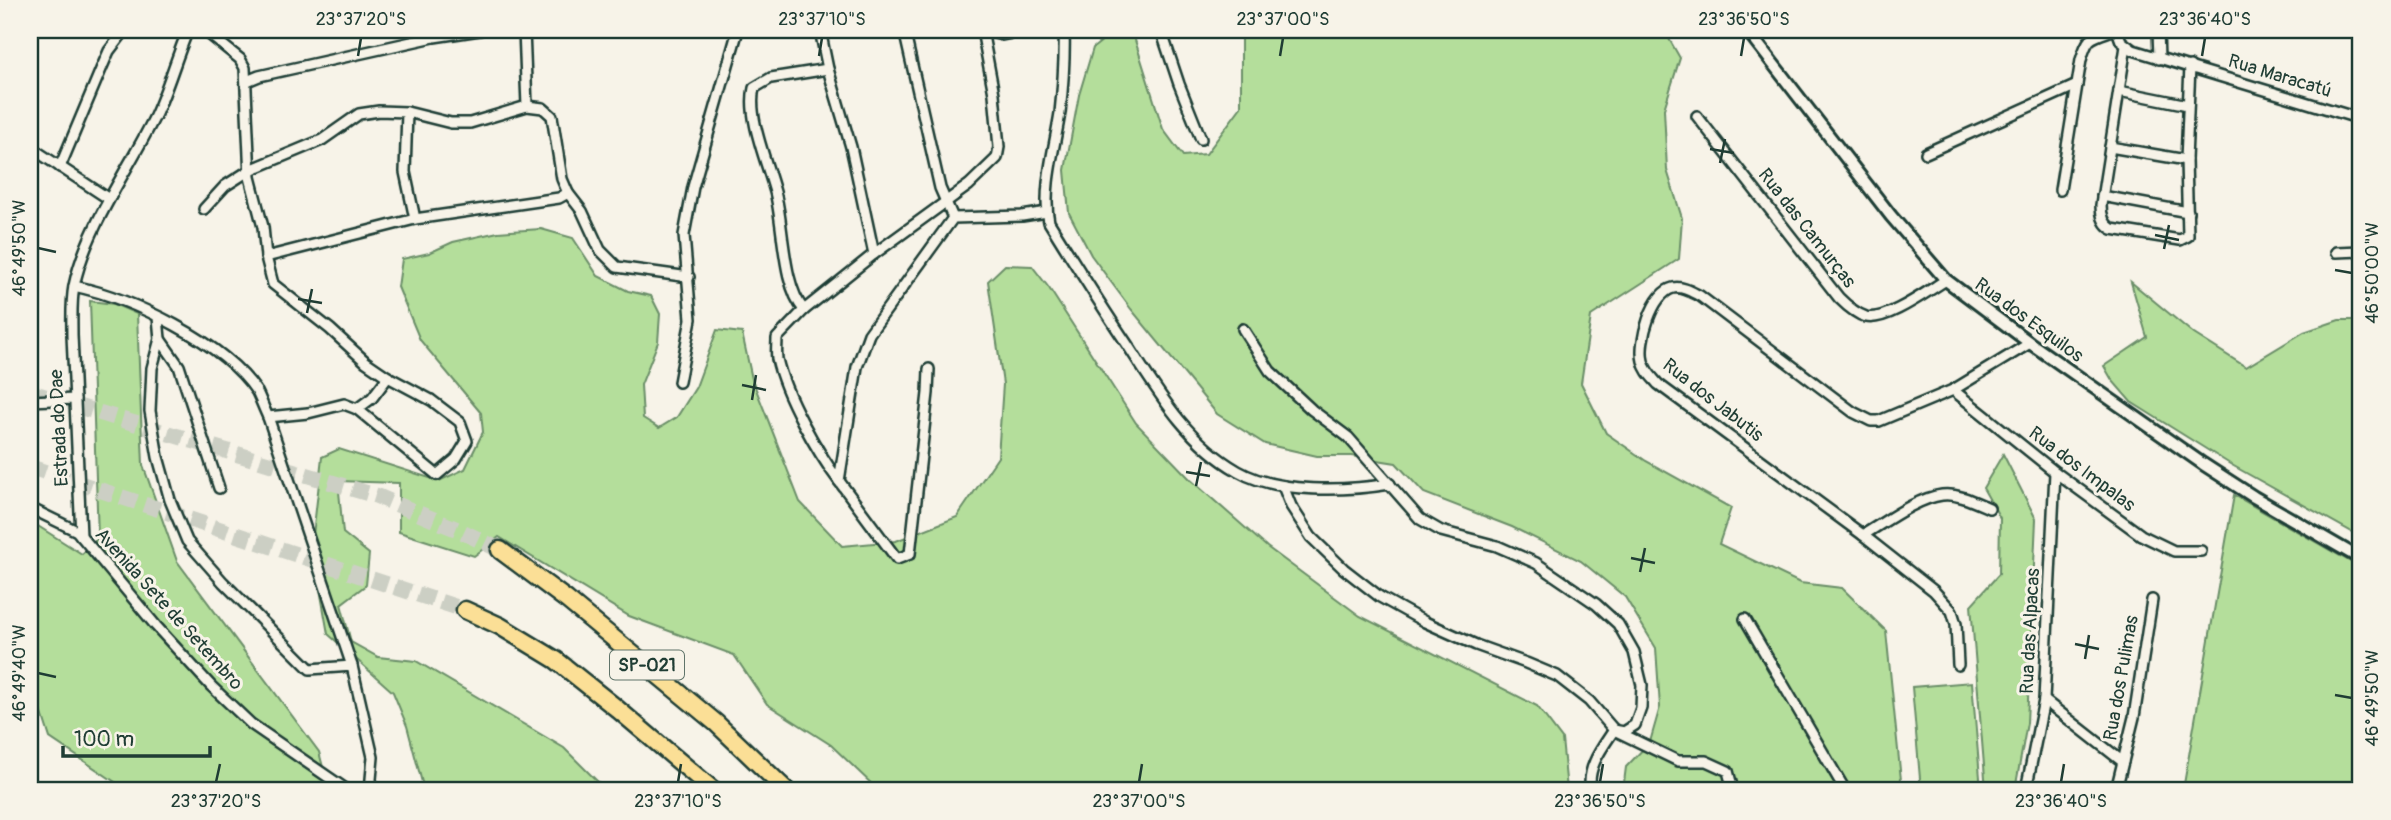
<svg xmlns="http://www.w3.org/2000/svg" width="2391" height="820" viewBox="0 0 2391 820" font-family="Pangolin,sans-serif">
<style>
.green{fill:#b4de9b;stroke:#6a8e68;stroke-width:2}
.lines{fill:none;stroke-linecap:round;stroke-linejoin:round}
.motorway-tunnel{stroke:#cccfc4;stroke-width:16;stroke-dasharray:16 8;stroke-linecap:butt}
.minor-casing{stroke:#1f3d34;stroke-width:14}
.tertiary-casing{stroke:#1f3d34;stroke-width:16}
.motorway-casing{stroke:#1f3d34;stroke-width:21}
.minor{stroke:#f7f3e8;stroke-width:9}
.tertiary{stroke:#f7f3e8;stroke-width:10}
.motorway{stroke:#fbdf96;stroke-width:16}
.ticks{fill:none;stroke:#1f3d34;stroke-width:2.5}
.labels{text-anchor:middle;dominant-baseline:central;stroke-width:6;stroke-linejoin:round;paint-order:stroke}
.shield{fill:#f7f3e8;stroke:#60746a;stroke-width:2}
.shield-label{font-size:18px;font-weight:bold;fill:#1f3d34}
.street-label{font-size:19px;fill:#1f3d34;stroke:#f7f3e8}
.neatline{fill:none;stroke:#1f3d34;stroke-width:2.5}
.ticks-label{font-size:18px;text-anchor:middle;fill:#1f3d34}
</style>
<rect width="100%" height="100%" fill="#f7f3e8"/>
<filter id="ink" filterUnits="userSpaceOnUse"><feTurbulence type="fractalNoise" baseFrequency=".0143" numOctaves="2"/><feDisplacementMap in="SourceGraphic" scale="14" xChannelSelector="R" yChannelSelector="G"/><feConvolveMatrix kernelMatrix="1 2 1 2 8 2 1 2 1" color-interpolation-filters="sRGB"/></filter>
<g filter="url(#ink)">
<!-- green -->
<g class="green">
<path d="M1241 30H1664L1680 58 1664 109 1667 170 1682 218 1679 259 1591 316 1581 383 1606 433 1646 461 1731 508 1719 544 1800 583 1842 588 1886 631 1902 790H1623L1626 767 1650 742 1660 707 1656 648 1625 597 1581 561 1512 527 1424 493 1396 463 1352 456H1317L1265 444 1217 414 1131 309 1091 255 1069 213 1065 170 1079 95 1093 48 1112 33 1134 37 1163 129 1183 156 1206 154 1241 107Z"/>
<path d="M541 229 573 238 598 276 628 291 651 296 660 314 658 342 641 385 643 418 659 428 677 417 696 387 717 330 742 333 752 379 800 502 842 546 896 541 957 517 998 457 1003 384 988 281 1005 265 1032 266 1049 288 1136 423 1191 480 1267 547 1360 616 1537 706 1562 739 1567 790H878L831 745 767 704 734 655 629 616 499 537 474 556 399 532V483L338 481 343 533 369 554 366 585 341 604 351 642 378 657 416 661 564 748 606 790H424L407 726 393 692 328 634 312 544 322 457 339 449 439 481 465 469 483 432 481 413 420 340 398 287 402 259 429 253 453 242 498 232Z"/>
<path d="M2131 282 2194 334 2246 367 2304 332 2339 320H2361V537L2230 464 2131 402 2112 380 2104 366 2147 337Z"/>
<path d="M90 301 114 304 137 314 143 465 177 561 319 752 329 790H127L50 738 39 704 30 701V521L82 554 98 538Z"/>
<path d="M2003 454 2036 519 2027 723 2015 790H1986L1971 605 1999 574 2000 518 1983 488Z"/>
<path d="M2234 495 2361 568V790H2183Z"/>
<path d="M1972 682 1981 790H1921L1912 687Z"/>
</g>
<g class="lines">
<!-- motorway-tunnel -->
<g class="motorway-tunnel">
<path d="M30 392 377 496 461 531 500 550"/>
<path d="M30 467 465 610"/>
</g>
<defs>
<g id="minor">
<path d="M204 30 240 59 245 68 250 177 263 227 266 257 273 284 330 329 366 362 388 377 372 398 357 409"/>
<path d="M524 30 527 106"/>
<path d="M820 30 828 69 851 147 874 254"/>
<path d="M904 30 940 188 953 218"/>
<path d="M982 30 1002 35 1027 30"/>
<path d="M1064 30C1065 57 1063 85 1060 113 1055 146 1042 190 1049 222 1075 264 1100 304 1127 344 1158 392 1187 442 1238 471 1278 494 1346 491 1390 484"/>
<path d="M1161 30 1179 84 1201 139"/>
<path d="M2117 30 2121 41 2133 50 2361 119"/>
<path d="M2158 30 2159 59"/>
<path d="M2126 46 2101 205C2101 214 2103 224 2112 229L2180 240 2188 236 2186 160 2190 66"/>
<path d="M247 81 259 76 434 37 480 30"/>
<path d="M2119 91 2188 105"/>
<path d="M407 112 405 172 415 219"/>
<path d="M1697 116 1839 298C1847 306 1856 314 1866 317 1886 322 1929 290 1946 280"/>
<path d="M30 147 109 199"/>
<path d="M2110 147 2186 160"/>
<path d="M1926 153 2077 85"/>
<path d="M60 167 102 67 109 51 125 30"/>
<path d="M2060 190 2081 60C2088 36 2090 38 2113 30"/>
<path d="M2102 196 2188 212"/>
<path d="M204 209 225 186 250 170 322 140 359 114 379 111 407 112 451 123H470L527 106 543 108 552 116 562 179 568 193 582 211 600 250 617 267 689 277"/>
<path d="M2336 252 2361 251"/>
<path d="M266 257 415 219 559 198 568 193"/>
<path d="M74 286C131 298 224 342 257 392 261 400 264 409 268 417L352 666"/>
<path d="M804 310C782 285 784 225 775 192 767 162 747 117 754 88L771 78 828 69"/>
<path d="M158 317 160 339 152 368 150 411 158 457 170 500 187 541 223 582 310 669 352 666 373 757 370 790"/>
<path d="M1243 329 1270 371 1312 410 1348 437 1420 519 1441 531 1497 546 1536 563 1596 604 1618 624 1634 652 1642 685 1641 708 1635 725 1624 732 1614 730"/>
<path d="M160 339 179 366 219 488"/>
<path d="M929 369 928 393 910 554 897 559 839 481 857 367 869 334 953 218 1022 216 1047 212"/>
<path d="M679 382 691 319 684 235 693 187 738 30"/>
<path d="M1953 390 2055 472 2141 535 2174 551H2201"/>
<path d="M30 401 75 399"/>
<path d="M268 417 308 413 344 404 357 409 437 475 456 459 467 441 460 422 431 400 388 377"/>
<path d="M839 481C817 452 785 395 777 359 776 352 777 345 777 338L804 310 874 254 969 185 997 158 999 147 994 94 982 30"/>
<path d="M1283 486 1291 506 1311 537 1344 569 1380 597 1425 622 1476 645 1526 663 1557 676 1589 701 1614 730 1678 761H1706L1728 771 1733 790"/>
<path d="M30 508 77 531 156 626 211 686 251 724 347 790"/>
<path d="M1863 535C1885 522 1917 498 1942 495 1958 493 1975 502 1989 508"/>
<path d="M81 536 72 335C72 319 71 302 74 286 86 228 129 169 155 116 168 88 176 58 188 30"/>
<path d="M1745 619 1845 790"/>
<path d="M1958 665 1956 624 1952 611 1934 591 1863 535 1658 384C1652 377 1645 371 1643 361 1638 342 1652 293 1673 288 1683 286 1692 292 1700 296L1853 412 1871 421H1879L1953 390 2030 343"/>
<path d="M2044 700 2123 762"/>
<path d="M1591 790C1586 768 1602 748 1614 730"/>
<path d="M2026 790 2044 700 2055 472"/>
<path d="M2116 790 2134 717 2152 600"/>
</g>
<path id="tertiary" d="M1747 30 1891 216 1946 280 2030 343 2203 464 2254 497 2361 559"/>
<g id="motorway">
<path d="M500 550 567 600 716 723 786 790"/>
<path d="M465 610 500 626 556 660 615 707 713 790"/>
</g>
</defs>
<!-- minor casing -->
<use href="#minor" class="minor-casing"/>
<!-- tertiary casing -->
<use href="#tertiary" class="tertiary-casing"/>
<!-- motorway casing -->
<use href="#motorway" class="motorway-casing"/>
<!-- minor -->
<use href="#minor" class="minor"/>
<!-- tertiary -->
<use href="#tertiary" class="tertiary"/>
<!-- motorway -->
<use href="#motorway" class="motorway"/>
</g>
</g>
<!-- ticks -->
<path class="ticks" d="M358 56 361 38M819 56 822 38M1280 56 1283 38M1741 56 1744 38M2202 56 2205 38M1710 149 1734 153M1720 163 1725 139M2155 235 2179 240M38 248 56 252M2164 249 2169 225M2335 270 2352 273M298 299 322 303M307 313 312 289M742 385 766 390M752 400 756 375M1186 472 1210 476M1196 486 1201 462M1631 558 1655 563M1640 572 1645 548M2075 644 2099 649M2085 659 2089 635M38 673 56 677M2335 695 2352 698M216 782 220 764M678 782 681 764M1139 782 1142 764M1600 782 1603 764M2061 782 2064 764"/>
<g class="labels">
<!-- shield labels -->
<rect class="shield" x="610" y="650.5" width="74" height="29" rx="5"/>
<g class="shield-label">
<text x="647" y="665">SP-021</text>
</g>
<!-- street labels -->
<g class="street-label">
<text transform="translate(2280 76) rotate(17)">Rua Maracatú</text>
<text transform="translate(1807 228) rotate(52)">Rua das Camurças</text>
<text transform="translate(2029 320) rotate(36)">Rua dos Esquilos</text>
<text transform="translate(1713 400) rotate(38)">Rua dos Jabutis</text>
<text transform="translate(59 428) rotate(-93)">Estrada do Dae</text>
<text transform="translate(2082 469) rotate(37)">Rua dos Impalas</text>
<text transform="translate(169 609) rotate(48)">Avenida Sete de Setembro</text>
<text transform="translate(2030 631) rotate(-87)">Rua das Alpacas</text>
<text transform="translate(2121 678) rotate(-80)">Rua dos Pulimas</text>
</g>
</g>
<!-- margin -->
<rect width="2391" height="820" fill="none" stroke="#f7f3e8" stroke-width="77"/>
<!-- scale -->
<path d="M63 746v10h147v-10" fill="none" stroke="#1f3d34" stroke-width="3.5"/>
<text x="74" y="746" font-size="21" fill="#1f3d34" stroke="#f7f3e8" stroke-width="5" paint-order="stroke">100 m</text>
<rect x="38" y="38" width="2314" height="744" class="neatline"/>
<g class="ticks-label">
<text x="361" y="25">23°37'20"S</text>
<text x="822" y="25">23°37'10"S</text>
<text x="1283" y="25">23°37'00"S</text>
<text x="1744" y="25">23°36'50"S</text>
<text x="2205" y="25">23°36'40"S</text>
<text transform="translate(19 248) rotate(-90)" y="6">46°49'50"W</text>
<text transform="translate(2372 273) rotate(-90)" y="6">46°50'00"W</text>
<text transform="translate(19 673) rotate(-90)" y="6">46°49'40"W</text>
<text transform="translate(2372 698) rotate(-90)" y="6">46°49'50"W</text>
<text x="216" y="807">23°37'20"S</text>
<text x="678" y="807">23°37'10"S</text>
<text x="1139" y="807">23°37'00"S</text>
<text x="1600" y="807">23°36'50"S</text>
<text x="2061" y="807">23°36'40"S</text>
</g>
</svg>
